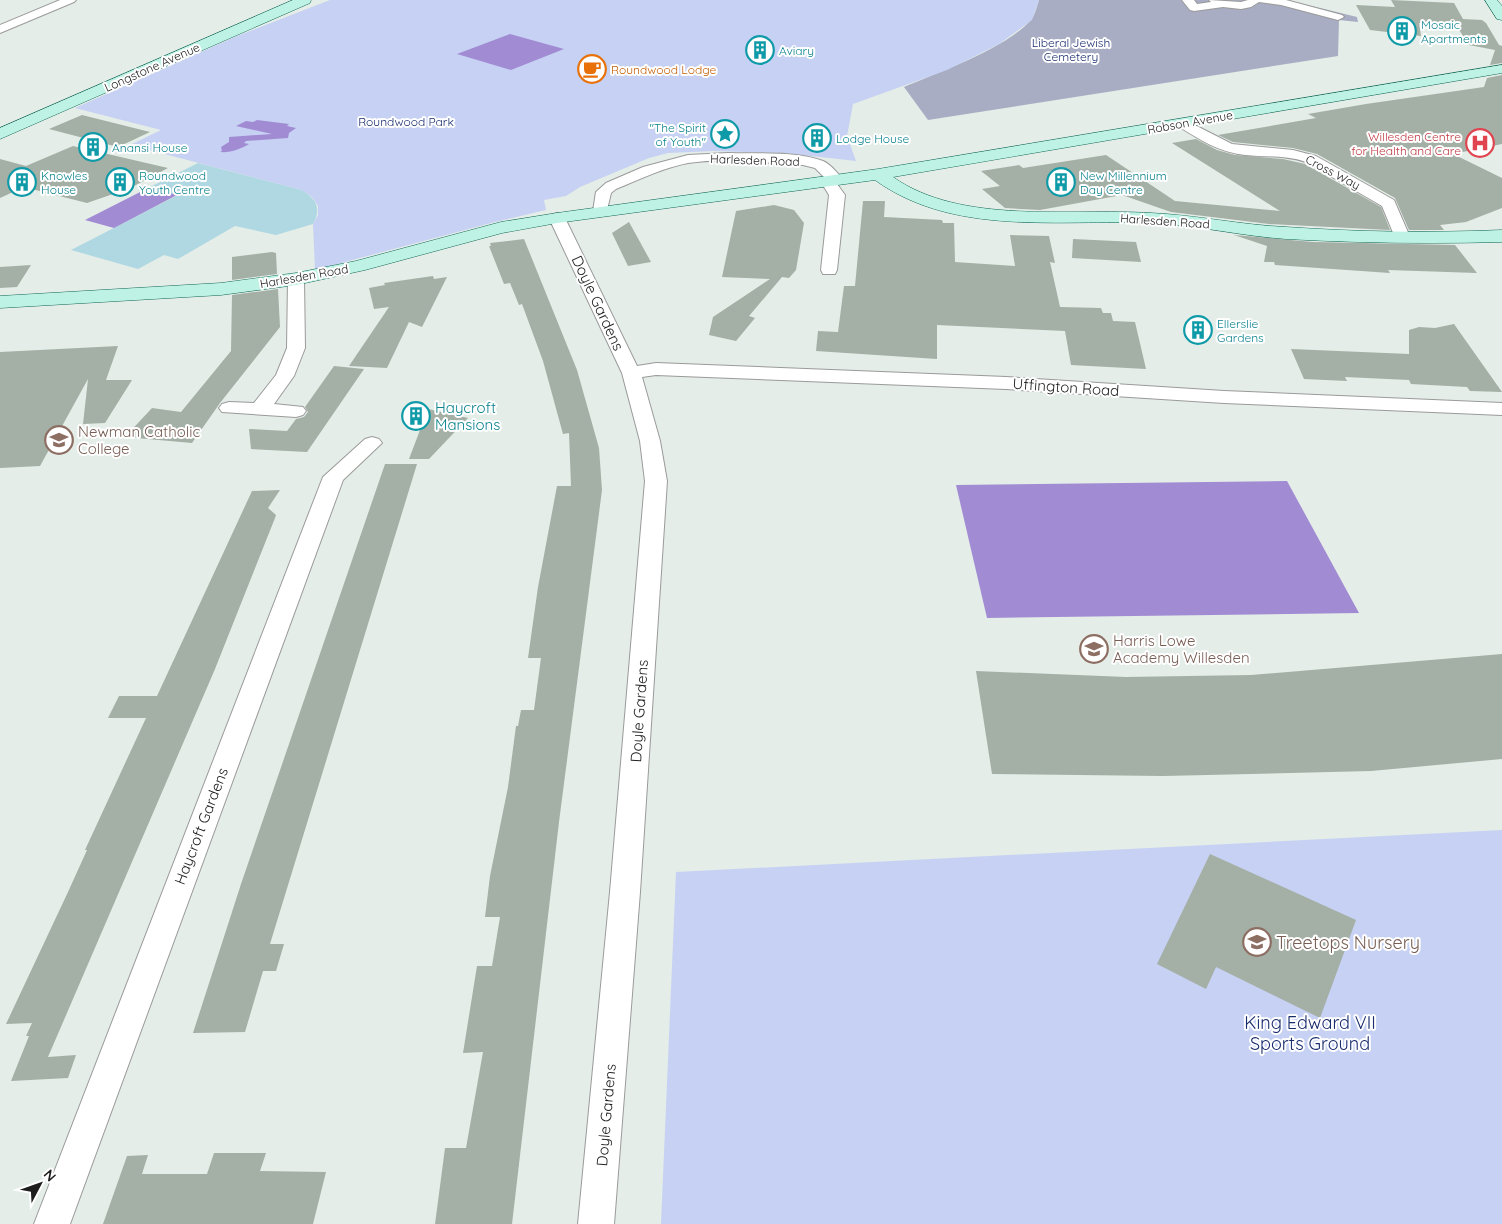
<svg xmlns="http://www.w3.org/2000/svg" width="1502" height="1224" viewBox="0 0 1502 1224" font-family="Quicksand,sans-serif">
<style>
.grass{fill:#b0d8e2}
.cemetery{fill:#a8adc3}
.park{fill:#c6d1f3}
.pitch{fill:#a18bd3}
.building{fill:#a4afa5}
.lines{fill:none;stroke-linecap:round;stroke-linejoin:round}
.street-casing{stroke:#9a9a9a;stroke-width:2}
.secondary-casing{stroke:#126755;stroke-width:1}
.street{fill:#fff;fill-rule:evenodd}
.secondary{fill:#bef2e4;fill-rule:evenodd}
.labels{text-anchor:middle;dominant-baseline:central;stroke-width:4;stroke-linejoin:round;paint-order:stroke}
.far-culture-label{font-size:12px;fill:#0d838f;stroke:#fff;text-anchor:start}
.far-park-label{font-size:12px;fill:#182c6e;stroke:#fff}
.far-street-label{font-size:12px;fill:#1d1d1d;stroke:#fff}
.far-food-label{font-size:12px;fill:#c56008;stroke:#fff;text-anchor:start}
.far-health-label{font-size:12px;fill:#be3a42;stroke:#fff;text-anchor:end}
.street-label{font-size:15px;fill:#1d1d1d;stroke:#fff}
.culture-label{font-size:15px;fill:#0d838f;stroke:#fff;text-anchor:start}
.education-label{font-size:15px;fill:#785e54;stroke:#fff;text-anchor:start}
.near-education-label{font-size:18px;fill:#785e54;stroke:#fff;text-anchor:start}
.near-park-label{font-size:18px;fill:#182c6e;stroke:#fff}
</style>
<rect width="100%" height="100%" fill="#e4ede8"/>
<!-- grass -->
<path class="grass" d="M198 163 302 190C316 199 322 208 313 224L276 235 235 226 178 259 164 255 138 269 71 250 176 196 148 188Z"/>
<!-- cemetery -->
<path class="cemetery" d="M1039 0H1287L1357 17 1358 22 1339 20 1338 56 928 120 904 87C938 73 1006 48 1030 21 1035 16 1037 6 1039 0Z"/>
<!-- park -->
<g class="park">
<path d="M330 0H1039L1032 20 999 44 947 70 853 104 847 136 856 161 784 153 713 151 668 153 649 158 580 187 566 196 544 200 546 210 491 223 315 270 313 224 318 215V206L312 197 302 190 130 145 161 130 75 108 237 36Z"/>
<path d="M1502 830V1224H661L676 872Z"/>
</g>
<!-- pitch -->
<g class="pitch">
<path d="M510 34 564 49 511 70 457 54Z"/>
<path d="M257 120 289 124 287 126 296 128 289 133 288 138 246 141 244 143 249 144C240 149 231 153 220 152L222 151 221 147 229 142V137L272 134 236 126 246 121 253 122Z"/>
<path d="M148 188 177 195 114 228 85 220Z"/>
<path d="M1287 481 1359 613 987 618 956 485Z"/>
</g>
<!-- building -->
<g class="building">
<path d="M1391 0 1454 3 1463 19 1482 20 1486 23 1499 45 1502 46V63L1490 65 1495 50 1469 45 1456 25 1419 23 1421 36 1370 30 1356 5 1395 7Z"/>
<path d="M1502 75V144L1453 154 1502 178V208L1466 222 1440 225 1444 230H1409L1395 198 1317 154 1293 148 1233 142 1218 135 1316 118 1308 114 1366 104 1484 87 1487 78Z"/>
<path d="M82 115 150 132 118 147 49 129Z"/>
<path d="M1196 139 1217 150 1235 155 1283 159 1305 164 1381 207 1390 230 1269 224 1171 212 1122 195 1040 210 1005 208 982 189 1000 186 981 171 1019 165 1023 168 1106 155 1175 201 1280 211 1172 143Z"/>
<path d="M73 146 168 168 117 195 113 194 87 203 24 187 0 198V159L26 166Z"/>
<path d="M863 201H885L884 217 942 220 943 223H954L955 262 1015 266 1010 235 1049 236 1055 263 1050 262 1060 307 1101 308 1103 313H1111L1113 321 1135 322 1146 369 1071 365 1065 331 937 325V359L816 351 818 331 838 332 844 286H855Z"/>
<path d="M774 205 794 210 804 223 796 270 789 278 782 277 749 316 755 318 736 341 709 335 713 317 770 279 722 277 736 211Z"/>
<path d="M629 222 651 262 628 266 612 233Z"/>
<path d="M1234 235 1313 242 1455 245 1477 273 1388 270 1390 273 1275 265 1274 262H1264L1267 246Z"/>
<path d="M524 239 577 370 599 448 602 490 559 822 512 1224H435L445 1148H466L483 1052 463 1053 477 966H492L500 917H485L490 876 508 787 516 726H518L521 710H534L541 658H528L538 587 557 486H571L569 433 563 434 543 361 522 304 519 305 510 283 504 284 489 246H491L490 243Z"/>
<path d="M1073 239 1136 242 1141 262 1072 258Z"/>
<path d="M272 252 276 253 277 274 232 280V257Z"/>
<path d="M31 265 17 287 0 288V267Z"/>
<path d="M433 276 434 279 447 277 422 327 409 322 387 368 349 366 389 307 374 309 369 288 385 285 384 283Z"/>
<path d="M278 289 280 327 220 403 192 443 125 437 152 408 181 412 231 351 232 295Z"/>
<path d="M1454 324 1502 392 1470 391 1467 387 1411 384 1409 380 1345 377 1347 381 1304 379 1291 349 1409 354V330L1419 327 1435 328Z"/>
<path d="M118 346 106 380H132L105 423 83 424 88 379 40 466 0 468V352Z"/>
<path d="M334 366 364 369 307 452 251 449 249 429 287 431 296 419 304 417 308 412 305 407Z"/>
<path d="M428 409 468 418 429 459H409Z"/>
<path d="M385 464H417L270 944H284L276 971H263L245 1032 193 1033 241 884Z"/>
<path d="M280 490 268 508 276 515 275 518 215 669 48 1057 76 1055 68 1078 11 1081 29 1036H26L32 1023 6 1024 68 892 87 850H85L146 718H108L119 696H157L252 491Z"/>
<path d="M1502 654V759L1371 771 1163 776 992 774 976 671 1126 677 1251 675Z"/>
<path d="M1210 854 1356 920 1320 1018 1216 967 1206 989 1157 964Z"/>
<path d="M214 1153H266L260 1171 326 1172 313 1224H103L127 1156 148 1155 142 1174H207Z"/>
</g>
<g class="lines">
<defs>
<g id="street">
<path d="M60 0H76L74 2 0 33V25Z"/>
<path d="M1182 0H1194L1197 4 1211 2 1209 0 1241 2 1248 0H1286L1342 15 1344 17 1338 20 1281 5 1259 2 1251 7 1241 9 1223 7 1194 11 1190 10Z"/>
<path d="M1183 119 1232 144 1293 150 1316 156 1394 200 1410 237 1408 240H1396L1382 206 1306 162C1286 155 1265 157 1245 155 1219 152 1200 140 1178 126L1176 123Z"/>
<path d="M728 153C757 154 796 151 823 161 830 164 839 174 843 180L837 184 845 195 837 270 835 274H823L821 270 829 195 821 182 825 178 815 168 803 165C766 163 725 157 688 163 663 168 640 179 616 189L611 193 606 214H596L593 211 596 192 606 183 643 167 688 155Z"/>
<path d="M557 213 563 215 565 218 637 366 656 363 1006 377 1224 391 1502 403V415L1224 403 1006 389 656 375 642 377 660 441 667 481 640 892 614 1224H578L610 892 645 481 640 441 622 373 549 218 551 215Z"/>
<path d="M296 274 302 275 304 279 305 348 294 376 274 404 303 407 306 411 303 415 296 417 222 412 219 408 222 404 229 402 254 403 276 375 287 348 288 279 290 275Z"/>
<path d="M372 437 379 439 382 443 343 480 70 1224H34L323 477 365 439Z"/>
</g>
<g id="secondary">
<path d="M293 0H311L310 3 0 139V128Z"/>
<path d="M1485 0H1497L1502 6V20L1497 19Z"/>
<path d="M1502 65V73L893 177C961 225 1070 208 1151 213 1196 215 1241 225 1286 227 1358 232 1430 233 1502 230V242C1430 244 1358 243 1286 239 1241 236 1196 225 1150 223 1059 219 954 237 875 180L557 223 502 233 365 270 296 285 221 295 0 308V296L221 283 296 273 356 261 501 222 557 213 878 169Z"/>
</g>
</defs>
<!-- street casing -->
<use href="#street" class="street-casing"/>
<!-- secondary casing -->
<use href="#secondary" class="secondary-casing"/>
<!-- street -->
<use href="#street" class="street"/>
<!-- secondary -->
<use href="#secondary" class="secondary"/>
</g>
<!-- icons -->
<defs>
<symbol id="building-ring" viewBox="-11 -11 22 22"><circle r="9.5" fill="#fff" stroke="#0f9aa8" stroke-width="1.5"/><path d="M-4-6H4V6H1V3H-1V6H-4ZM-2.5-4.3h1.7v1.8h-1.7ZM.8-4.3h1.7v1.8H.8ZM-2.5-1h1.7V.8h-1.7ZM.8-1h1.7V.8H.8Z" fill="#0f9aa8"/></symbol>
<symbol id="cafe-ring" viewBox="-11 -11 22 22"><circle r="9.5" fill="#fff" stroke="#e8710a" stroke-width="1.5"/><path d="M-5.5-4.5H6V0H3Q3 3.5 0 3.5H-2.5Q-5.5 3.5-5.5 0ZM3-3.2v2h1.7v-2ZM-6 4.5H4V6H-6Z" fill="#e8710a"/></symbol>
<symbol id="sight-ring" viewBox="-11 -11 22 22"><circle r="9.5" fill="#fff" stroke="#0f9aa8" stroke-width="1.5"/><path d="M0-6L1.8-2.2L6-1.7L2.9 1.2L3.7 5.4L0 3.3L-3.7 5.4L-2.9 1.2L-6-1.7L-1.8-2.2Z" fill="#0f9aa8"/></symbol>
<symbol id="hospital-ring" viewBox="-11 -11 22 22"><circle r="9.5" fill="#fff" stroke="#e0444e" stroke-width="1.5"/><path d="M-5-5h3v3.5h4V-5h3V5h-3V1.5h-4V5h-3Z" fill="#e0444e"/></symbol>
<symbol id="school-ring" viewBox="-11 -11 22 22"><circle r="9.5" fill="#fff" stroke="#8d6e63" stroke-width="1.5"/><path d="M0-5L7-2L0 1L-7-2ZM-4 1L0 2.5L4 1V4Q0 6-4 4Z" fill="#8d6e63"/></symbol>
</defs>
<g fill-rule="evenodd">
<use href="#building-ring" x="1386" y="15" width="32" height="32"/>
<use href="#building-ring" x="744" y="34" width="32" height="32"/>
<use href="#cafe-ring" x="576" y="53" width="32" height="32"/>
<use href="#sight-ring" x="709" y="118" width="32" height="32"/>
<use href="#building-ring" x="801" y="122" width="32" height="32"/>
<use href="#hospital-ring" x="1464" y="127" width="32" height="32"/>
<use href="#building-ring" x="77" y="131" width="32" height="32"/>
<use href="#building-ring" x="6" y="166" width="32" height="32"/>
<use href="#building-ring" x="104" y="166" width="32" height="32"/>
<use href="#building-ring" x="1045" y="166" width="32" height="32"/>
<use href="#building-ring" x="1182" y="314" width="32" height="32"/>
<use href="#building-ring" x="400" y="400" width="32" height="32"/>
<use href="#school-ring" x="43" y="424" width="32" height="32"/>
<use href="#school-ring" x="1078" y="633" width="32" height="32"/>
<use href="#school-ring" x="1241" y="926" width="32" height="32"/>
</g>
<g class="labels">
<!-- far-culture labels -->
<g class="far-culture-label">
<text x="1421" y="24">Mosaic<tspan x="1421" dy="14">Apartments</tspan></text>
<text x="779" y="50">Aviary</text>
<text x="706" y="127" text-anchor="end">"The Spirit<tspan x="706" dy="14">of Youth"</tspan></text>
<text x="836" y="138">Lodge House</text>
<text x="112" y="147">Anansi House</text>
<text x="41" y="175">Knowles<tspan x="41" dy="14">House</tspan></text>
<text x="139" y="175">Roundwood<tspan x="139" dy="14">Youth Centre</tspan></text>
<text x="1080" y="175">New Millennium<tspan x="1080" dy="14">Day Centre</tspan></text>
<text x="1217" y="323">Ellerslie<tspan x="1217" dy="14">Gardens</tspan></text>
</g>
<!-- far-park labels -->
<g class="far-park-label">
<text x="1071" y="42">Liberal Jewish<tspan x="1071" dy="14">Cemetery</tspan></text>
<text x="406" y="121">Roundwood Park</text>
</g>
<!-- far-street labels -->
<g class="far-street-label">
<text transform="translate(152 67) rotate(-24)">Longstone Avenue</text>
<text transform="translate(1190 122) rotate(-10)">Robson Avenue</text>
<text transform="translate(755 160) rotate(2)">Harlesden Road</text>
<text transform="translate(1333 172) rotate(28)">Cross Way</text>
<text transform="translate(1165 221) rotate(4)">Harlesden Road</text>
<text transform="translate(304 276) rotate(-10)">Harlesden Road</text>
</g>
<!-- far-food labels -->
<g class="far-food-label">
<text x="611" y="69">Roundwood Lodge</text>
</g>
<!-- far-health labels -->
<g class="far-health-label">
<text x="1461" y="136">Willesden Centre<tspan x="1461" dy="14">for Health and Care</tspan></text>
</g>
<!-- street labels -->
<g class="street-label">
<text transform="translate(598 303) rotate(65)">Doyle Gardens</text>
<text transform="translate(1066 387) rotate(4)">Uffington Road</text>
<text transform="translate(639 711) rotate(-86)">Doyle Gardens</text>
<text transform="translate(201 826) rotate(-69)">Haycroft Gardens</text>
<text transform="translate(606 1115) rotate(-85)">Doyle Gardens</text>
</g>
<!-- culture labels -->
<g class="culture-label">
<text x="435" y="407">Haycroft<tspan x="435" dy="17">Mansions</tspan></text>
</g>
<!-- education labels -->
<g class="education-label">
<text x="78" y="431">Newman Catholic<tspan x="78" dy="17">College</tspan></text>
<text x="1113" y="640">Harris Lowe<tspan x="1113" dy="17">Academy Willesden</tspan></text>
</g>
<!-- near-education labels -->
<g class="near-education-label">
<text x="1276" y="942">Treetops Nursery</text>
</g>
<!-- near-park labels -->
<g class="near-park-label">
<text x="1310" y="1022">King Edward VII<tspan x="1310" dy="21">Sports Ground</tspan></text>
</g>
</g>
<!-- north arrow -->
<g transform="translate(40 1184) rotate(49)" stroke="#ffffff" stroke-width="4" paint-order="stroke">
<path d="M0-4L9 19L0 12L-9 19Z" fill="#1d1d1d"/>
<text y="-8" font-size="14" font-weight="bold" text-anchor="middle" fill="#1d1d1d">N</text>
</g>
</svg>
